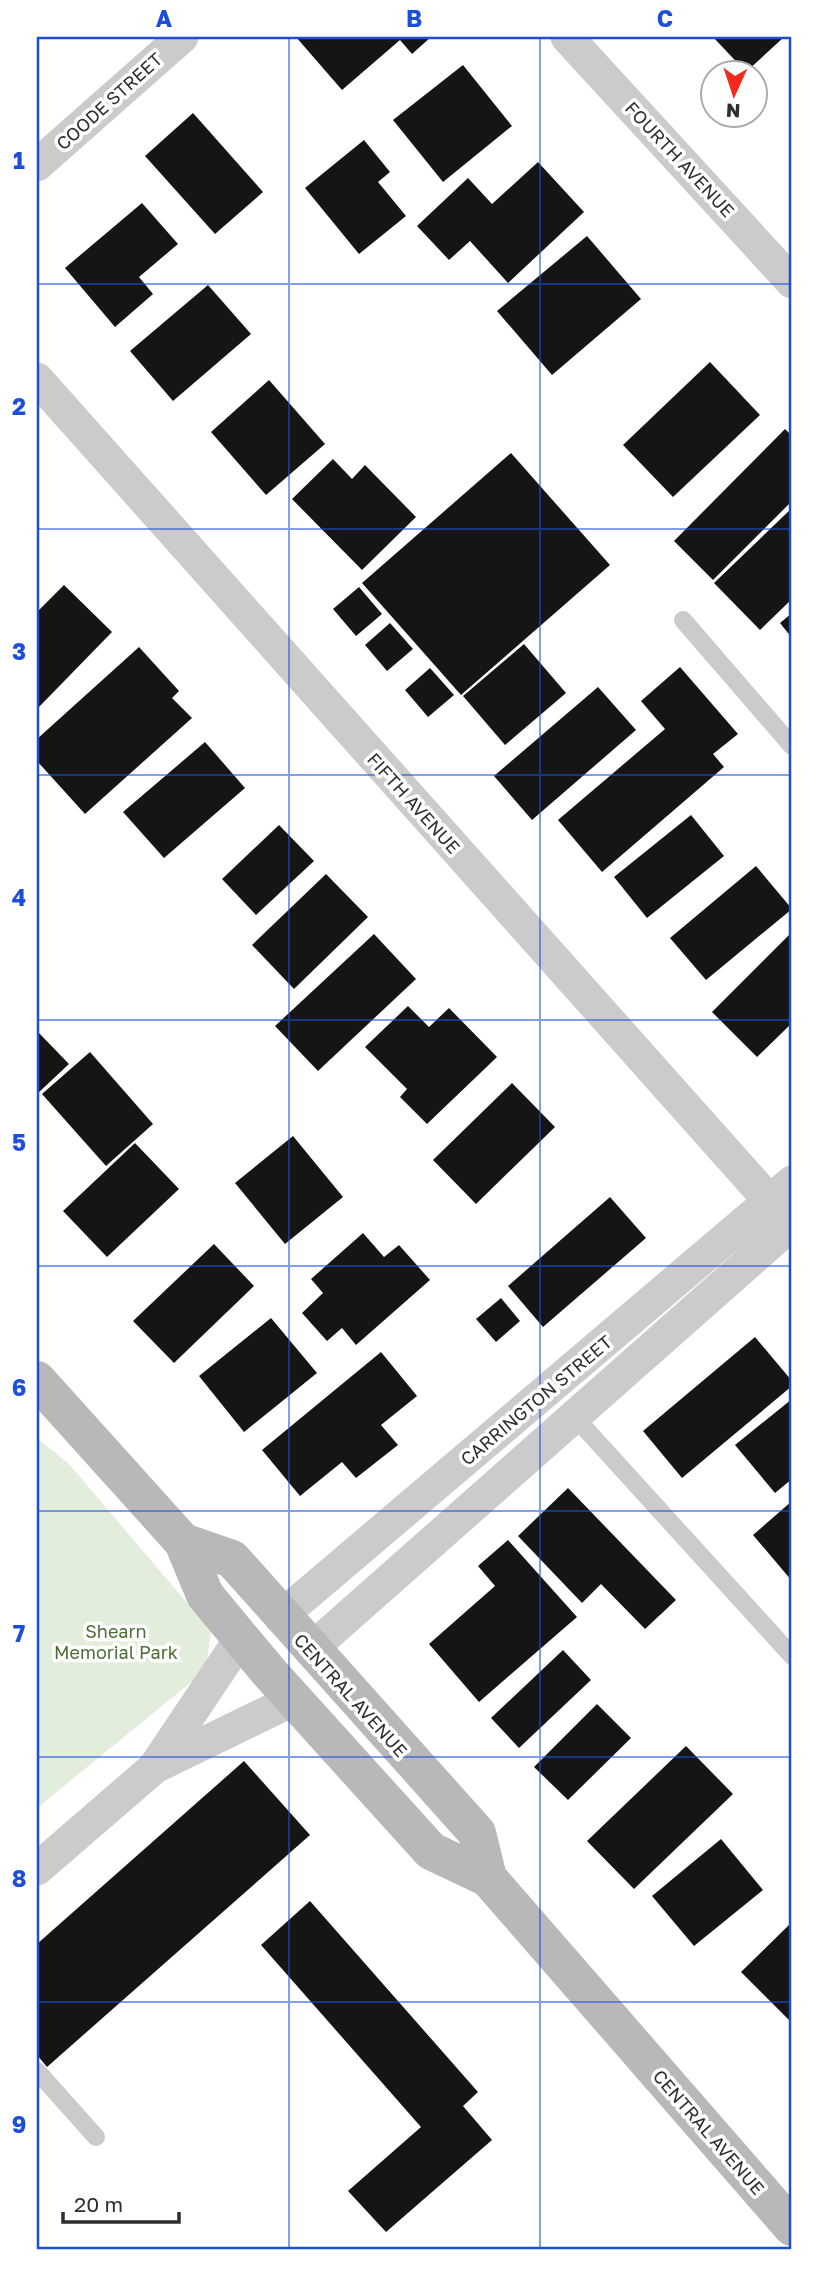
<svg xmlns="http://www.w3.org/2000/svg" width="829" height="2286" viewBox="0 0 829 2286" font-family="'Golos Text',sans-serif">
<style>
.green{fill:#e2eddb}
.building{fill:#151515}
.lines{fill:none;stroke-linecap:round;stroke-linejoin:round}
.lane{stroke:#cbcbcb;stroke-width:18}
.street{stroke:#cbcbcb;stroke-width:33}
.secondary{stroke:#b8b8b8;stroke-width:38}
.grid{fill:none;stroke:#1d4ed8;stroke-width:2;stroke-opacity:0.55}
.labels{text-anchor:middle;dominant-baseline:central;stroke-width:7;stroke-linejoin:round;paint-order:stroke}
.street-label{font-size:18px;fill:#2e2e2e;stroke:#fff}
.park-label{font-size:18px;fill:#4b6f37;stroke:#fff}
.neatline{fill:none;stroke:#1d4ed8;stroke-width:2.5}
.grid-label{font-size:23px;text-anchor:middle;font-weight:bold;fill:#1d4ed8}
</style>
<rect width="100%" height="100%" fill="#fff"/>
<!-- green -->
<path class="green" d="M37 1438 69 1464 211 1631 206 1670 37 1808Z"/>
<!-- building -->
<g class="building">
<path d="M296 37H431L412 54 400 40 342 90Z"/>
<path d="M713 37H784L746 72Z"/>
<path d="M463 65 512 126 443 182 393 120Z"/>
<path d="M193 113 263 192 215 234 145 156Z"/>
<path d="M364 140 390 172 378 182 406 216 359 254 305 188Z"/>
<path d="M538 162 584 212 508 283 470 241 449 260 417 226 468 178 492 204Z"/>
<path d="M142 203 178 244 139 277 153 294 115 327 65 268Z"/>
<path d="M587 236 641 299 552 375 497 311Z"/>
<path d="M208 285 251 334 173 401 130 351Z"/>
<path d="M710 362 760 415 673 497 623 445Z"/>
<path d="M269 380 325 444 266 495 211 432Z"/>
<path d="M785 429 792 436V501L713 580 674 541Z"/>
<path d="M511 453 610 565 461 695 362 583Z"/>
<path d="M333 459 352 479 365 465 416 517 362 570 292 499Z"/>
<path d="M792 508V599L760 630 714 583Z"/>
<path d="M64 585 112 632 37 709V612Z"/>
<path d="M359 587 382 614 356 636 333 609Z"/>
<path d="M792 613V638L780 623Z"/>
<path d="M390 623 413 649 387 671 365 645Z"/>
<path d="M524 644 566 693 505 745 463 696Z"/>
<path d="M139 647 179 691 172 698 192 718 85 814 37 761V739Z"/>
<path d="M680 667 738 734 713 754 724 767 602 872 558 820 665 729 641 701Z"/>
<path d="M430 668 454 695 428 717 405 690Z"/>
<path d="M598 687 636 730 532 820 494 776Z"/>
<path d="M205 742 245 788 164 858 123 812Z"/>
<path d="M691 815 724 856 647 918 614 877Z"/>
<path d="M279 825 314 861 256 915 222 879Z"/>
<path d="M756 866 792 909 706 980 670 938Z"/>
<path d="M326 874 368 917 294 989 252 945Z"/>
<path d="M374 934 416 979 318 1071 275 1026Z"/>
<path d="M790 934 792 1023 757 1057 712 1012Z"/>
<path d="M408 1006 429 1027 449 1008 497 1057 427 1124 400 1097 407 1089 365 1047Z"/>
<path d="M37 1031 69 1064 37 1094Z"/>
<path d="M90 1052 153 1124 106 1166 42 1094Z"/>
<path d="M512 1083 555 1127 476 1204 433 1160Z"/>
<path d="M293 1136 343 1197 285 1244 235 1183Z"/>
<path d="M135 1143 179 1189 107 1257 63 1211Z"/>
<path d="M610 1197 646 1238 543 1327 508 1286Z"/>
<path d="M363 1233 384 1257 399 1245 430 1280 356 1345 342 1328 327 1341 302 1313 323 1293 311 1279Z"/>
<path d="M214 1244 254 1286 174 1363 133 1321Z"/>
<path d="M501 1298 520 1321 496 1342 476 1319Z"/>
<path d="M271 1318 317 1373 244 1432 199 1376Z"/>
<path d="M755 1337 792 1381V1386L682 1478 643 1431Z"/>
<path d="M381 1352 417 1396 381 1425 398 1445 356 1478 342 1462 300 1496 262 1450Z"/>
<path d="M792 1399V1479L775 1493 735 1445Z"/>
<path d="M568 1488 676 1600 645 1629 601 1584 582 1603 518 1536Z"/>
<path d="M792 1501V1581L753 1535Z"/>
<path d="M508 1540 577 1617 479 1702 429 1644 495 1586 478 1566Z"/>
<path d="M563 1650 591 1680 519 1748 491 1718Z"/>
<path d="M597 1704 631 1738 568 1800 534 1767Z"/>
<path d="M686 1746 733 1794 634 1889 587 1841Z"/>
<path d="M244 1761 310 1835 47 2067 37 2055V1944Z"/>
<path d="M721 1839 763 1890 694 1946 652 1896Z"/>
<path d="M310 1901 478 2092 463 2106 492 2140 386 2232 348 2191 421 2127 261 1945Z"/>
<path d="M792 1922V2016L789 2020 741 1972Z"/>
</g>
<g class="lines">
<!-- lane -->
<g class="lane">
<path d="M683 620 792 746"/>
<path d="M573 1415 792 1656"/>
<path d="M37 2071 96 2137"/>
</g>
<!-- street -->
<g class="street">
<path d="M567 37 792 282"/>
<path d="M37 165 182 37"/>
<path d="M37 379 792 1226"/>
<path d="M280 1617 792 1182"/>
<path d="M310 1650 792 1224"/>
<path d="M156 1765 241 1638"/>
<path d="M37 1869 155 1767 295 1699"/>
</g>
<!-- secondary -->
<g class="secondary">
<path d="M37 1380 183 1542 205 1595 269 1672 431 1851 488 1878 792 2227"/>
<path d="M183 1542 232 1559 477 1833 488 1878"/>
</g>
</g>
<!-- grid -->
<path class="grid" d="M289 37V2249M540 37V2249M37 284H792M37 529H792M37 775H792M37 1020H792M37 1266H792M37 1511H792M37 1757H792M37 2002H792"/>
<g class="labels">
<!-- street labels -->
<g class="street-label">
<text transform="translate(109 101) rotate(-42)">COODE STREET</text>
<text transform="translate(680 159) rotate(47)">FOURTH AVENUE</text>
<text transform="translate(414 803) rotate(48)">FIFTH AVENUE</text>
<text transform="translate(536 1400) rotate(-40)">CARRINGTON STREET</text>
<text transform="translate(351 1695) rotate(48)">CENTRAL AVENUE</text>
<text transform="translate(709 2132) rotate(49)">CENTRAL AVENUE</text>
</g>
<!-- park labels -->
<g class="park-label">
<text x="116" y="1631">Shearn<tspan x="116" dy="21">Memorial Park</tspan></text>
</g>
</g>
<!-- border -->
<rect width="829" height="2286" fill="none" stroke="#ffffff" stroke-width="77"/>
<!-- north arrow -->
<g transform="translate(734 94) rotate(183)"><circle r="33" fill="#ffffff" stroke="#ababab" stroke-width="2"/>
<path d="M0-5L12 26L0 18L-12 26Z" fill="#f7291f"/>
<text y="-10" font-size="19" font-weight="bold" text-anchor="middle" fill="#2e2e2e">N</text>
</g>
<!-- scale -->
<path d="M63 2212v10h116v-10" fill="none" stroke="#2e2e2e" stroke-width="3.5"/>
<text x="74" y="2212" font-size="21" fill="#2e2e2e" stroke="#ffffff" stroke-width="5" paint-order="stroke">20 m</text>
<rect x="38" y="38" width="752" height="2210" class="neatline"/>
<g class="grid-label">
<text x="164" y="27">A</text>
<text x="414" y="27">B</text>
<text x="665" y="27">C</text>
<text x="19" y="169">1</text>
<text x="19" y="415">2</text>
<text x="19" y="660">3</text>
<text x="19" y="906">4</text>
<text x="19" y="1151">5</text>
<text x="19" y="1396">6</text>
<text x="19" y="1642">7</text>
<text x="19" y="1887">8</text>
<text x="19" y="2133">9</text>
</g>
</svg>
